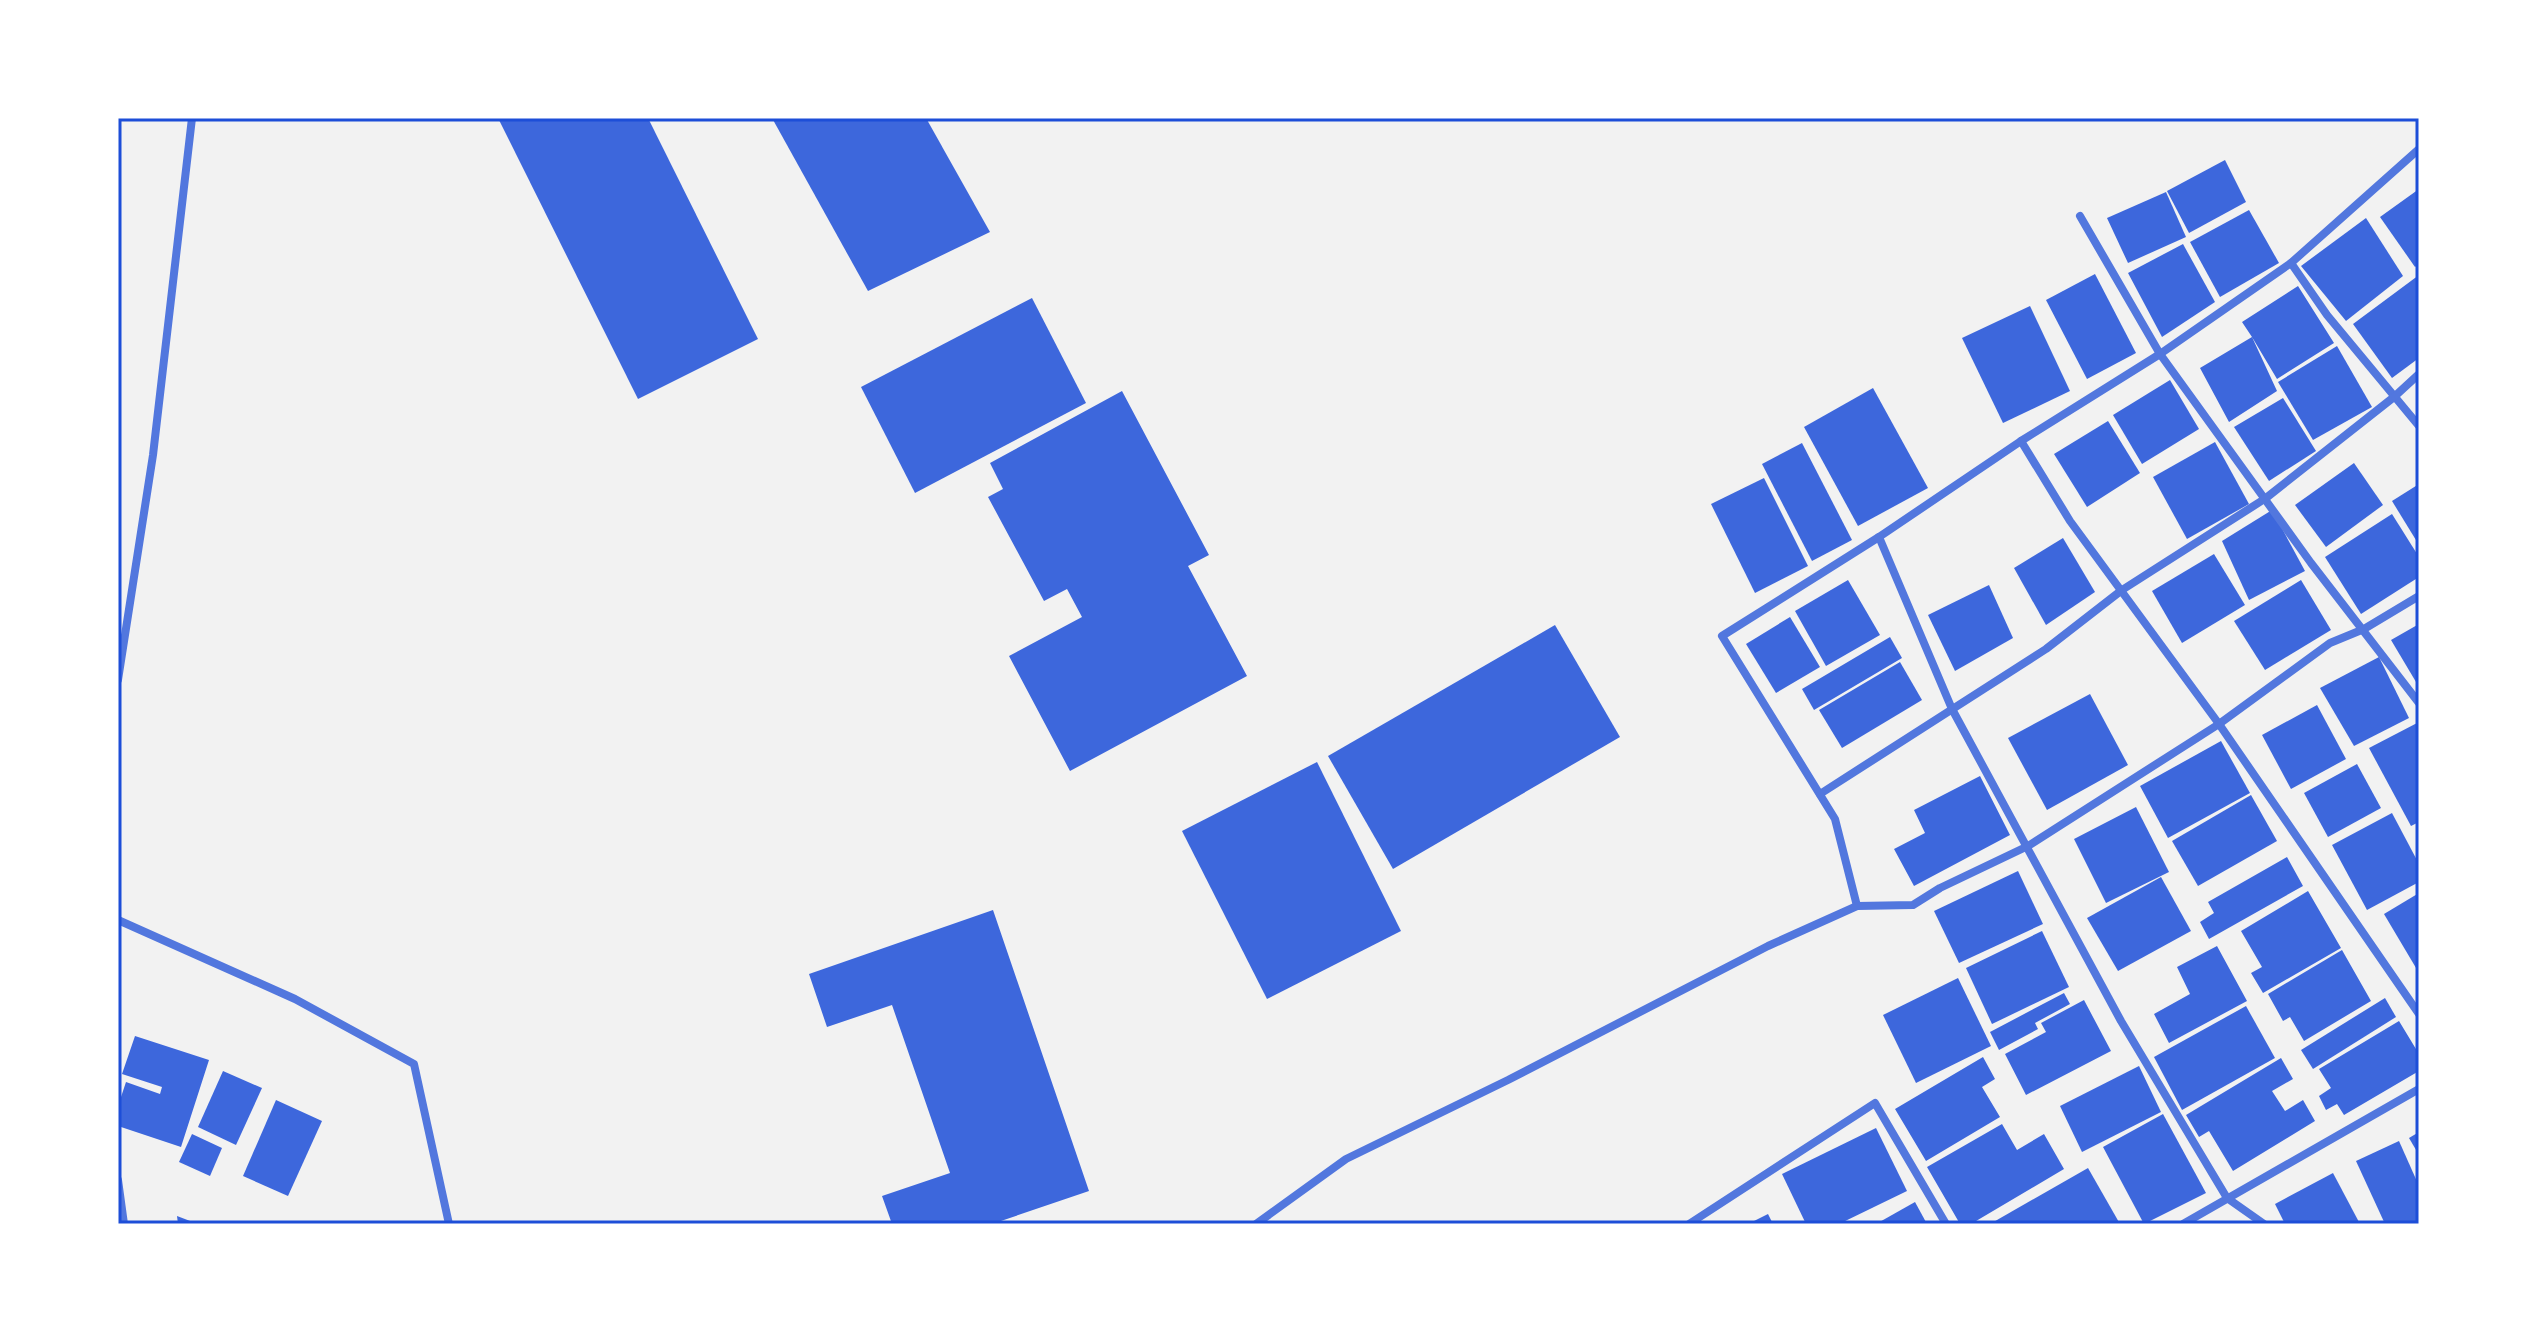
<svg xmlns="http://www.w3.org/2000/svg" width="2537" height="1342" font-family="'Titillium Web',sans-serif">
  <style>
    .building { fill: #3d67dc }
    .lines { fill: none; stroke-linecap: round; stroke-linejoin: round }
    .minor { stroke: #5277de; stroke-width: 8 }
    .neatline { fill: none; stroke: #1d4ed8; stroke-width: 3 }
  </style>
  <rect width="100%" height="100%" fill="#f2f2f2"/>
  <g class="building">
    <path d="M 498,118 L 648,118 L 758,339 L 638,399 Z"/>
    <path d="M 772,118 L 926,118 L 990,232 L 868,291 Z"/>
    <path d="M 2225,160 L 2246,202 L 2189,233 L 2167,191 Z"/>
    <path d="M 2419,189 L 2419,264 L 2415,267 L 2380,217 Z"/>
    <path d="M 2166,192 L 2186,237 L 2128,263 L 2107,218 Z"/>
    <path d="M 2249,210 L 2279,263 L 2220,297 L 2190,242 Z"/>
    <path d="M 2366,218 L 2403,276 L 2346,321 L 2301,266 Z"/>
    <path d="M 2183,244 L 2215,302 L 2162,337 L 2128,273 Z"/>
    <path d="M 2095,274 L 2136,353 L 2087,379 L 2046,300 Z"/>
    <path d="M 2419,275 L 2419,358 L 2392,378 L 2353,324 Z"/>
    <path d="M 2298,286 L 2334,343 L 2277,379 L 2252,337 L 2277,391 L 2229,422 L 2200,368 L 2252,337 L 2242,322 Z"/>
    <path d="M 1032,298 L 1086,403 L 915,493 L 861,387 Z"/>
    <path d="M 2030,306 L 2070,391 L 2003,423 L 1962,338 Z"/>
    <path d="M 2337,346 L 2372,407 L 2313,440 L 2278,382 Z"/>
    <path d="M 2170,380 L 2199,429 L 2142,464 L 2113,415 Z"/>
    <path d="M 1873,388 L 1928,488 L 1858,526 L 1804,427 Z"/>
    <path d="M 1122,391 L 1209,555 L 1188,566 L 1247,676 L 1070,771 L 1009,656 L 1082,617 L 1067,589 L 1044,601 L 988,497 L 1003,489 L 990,463 Z"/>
    <path d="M 2283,398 L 2316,451 L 2269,481 L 2234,427 Z"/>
    <path d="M 2108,421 L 2140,473 L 2087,507 L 2054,454 Z"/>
    <path d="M 2215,442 L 2249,504 L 2187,539 L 2153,477 Z"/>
    <path d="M 1802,443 L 1852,540 L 1812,561 L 1762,464 Z"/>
    <path d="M 2354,463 L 2383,505 L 2326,547 L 2295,505 Z"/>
    <path d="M 1764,478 L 1808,566 L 1755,593 L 1711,504 Z"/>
    <path d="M 2419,484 L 2419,545 L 2392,501 Z"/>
    <path d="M 2272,510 L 2305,571 L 2249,600 L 2222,541 Z"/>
    <path d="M 2392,514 L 2419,557 L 2419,577 L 2361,614 L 2325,557 Z"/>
    <path d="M 2063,538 L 2095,592 L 2046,625 L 2014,568 Z"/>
    <path d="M 2214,554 L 2245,605 L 2182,643 L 2152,591 Z"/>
    <path d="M 1848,580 L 1880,635 L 1826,666 L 1795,611 Z"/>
    <path d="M 2301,580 L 2331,630 L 2265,670 L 2234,621 Z"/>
    <path d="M 1989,585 L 2013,638 L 1955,671 L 1928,615 Z"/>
    <path d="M 1790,617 L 1820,667 L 1776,693 L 1746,644 Z"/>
    <path d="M 2419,624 L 2419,687 L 2391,640 Z"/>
    <path d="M 1555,625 L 1620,737 L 1393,869 L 1328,756 Z"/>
    <path d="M 1890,637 L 1902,658 L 1814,710 L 1802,689 Z"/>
    <path d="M 2379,657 L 2409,718 L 2354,746 L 2320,688 Z"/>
    <path d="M 1900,662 L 1922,700 L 1842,748 L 1819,710 Z"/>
    <path d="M 2090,694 L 2128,765 L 2047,810 L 2008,738 Z"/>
    <path d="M 2317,705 L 2346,759 L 2291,789 L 2262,735 Z"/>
    <path d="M 2419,722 L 2419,822 L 2411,826 L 2369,748 Z"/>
    <path d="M 2221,741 L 2250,793 L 2168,838 L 2140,786 Z"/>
    <path d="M 1317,762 L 1401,931 L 1267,999 L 1182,831 Z"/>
    <path d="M 2357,764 L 2381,808 L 2328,837 L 2304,793 Z"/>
    <path d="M 1980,776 L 2010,835 L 1914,886 L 1894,849 L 1925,833 L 1914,810 Z"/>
    <path d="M 2251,795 L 2277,841 L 2198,886 L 2172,841 Z"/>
    <path d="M 2136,807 L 2169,872 L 2106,903 L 2074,839 Z"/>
    <path d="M 2392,813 L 2419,864 L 2419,882 L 2367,910 L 2332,845 Z"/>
    <path d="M 2287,857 L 2303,886 L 2209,939 L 2200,922 L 2214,913 L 2208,902 Z"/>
    <path d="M 2018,871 L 2043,924 L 1959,963 L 1934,911 Z"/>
    <path d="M 2161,877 L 2191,931 L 2118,971 L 2087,918 Z"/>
    <path d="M 2308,891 L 2341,948 L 2263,993 L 2251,973 L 2262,967 L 2241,931 Z"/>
    <path d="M 2419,893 L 2419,973 L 2384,914 Z"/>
    <path d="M 993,910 L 1089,1191 L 992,1224 L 892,1224 L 882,1196 L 950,1173 L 892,1005 L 827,1027 L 809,974 Z"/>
    <path d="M 2042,931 L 2069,987 L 1992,1024 L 1966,968 Z"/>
    <path d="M 2217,946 L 2247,1001 L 2169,1043 L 2154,1014 L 2190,994 L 2177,967 Z"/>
    <path d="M 2342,950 L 2371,1001 L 2304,1041 L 2290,1017 L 2283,1021 L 2268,994 Z"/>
    <path d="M 1958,978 L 1991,1046 L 1916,1083 L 1883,1015 Z"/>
    <path d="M 2064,993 L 2070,1004 L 2035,1023 L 2038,1029 L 1999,1050 L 1990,1032 Z"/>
    <path d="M 2385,998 L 2396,1017 L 2313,1069 L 2301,1050 Z"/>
    <path d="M 2084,1000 L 2111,1051 L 2026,1095 L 2005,1054 L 2046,1032 L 2041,1023 Z"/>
    <path d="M 2246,1006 L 2275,1058 L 2182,1110 L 2154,1057 Z"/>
    <path d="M 2399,1021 L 2419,1054 L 2419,1071 L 2344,1115 L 2337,1104 L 2326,1110 L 2319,1096 L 2331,1088 L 2319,1069 Z"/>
    <path d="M 135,1036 L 209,1060 L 181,1147 L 118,1126 L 118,1106 L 126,1082 L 160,1094 L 162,1087 L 122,1074 Z"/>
    <path d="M 1983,1057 L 1995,1079 L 1982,1087 L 2000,1117 L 1926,1161 L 1895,1109 Z"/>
    <path d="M 2281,1058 L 2293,1079 L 2272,1091 L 2285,1111 L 2303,1100 L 2315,1121 L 2233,1171 L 2209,1131 L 2199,1137 L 2186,1115 Z"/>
    <path d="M 2139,1066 L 2161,1112 L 2082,1152 L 2060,1106 Z"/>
    <path d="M 223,1071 L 262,1088 L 236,1145 L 198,1127 Z"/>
    <path d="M 276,1100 L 322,1121 L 288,1196 L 243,1176 Z"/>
    <path d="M 2163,1114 L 2206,1193 L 2144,1224 L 2103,1147 Z"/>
    <path d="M 2002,1124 L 2017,1150 L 2044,1134 L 2064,1169 L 1971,1224 L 1960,1224 L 1927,1167 Z"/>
    <path d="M 1876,1128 L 1907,1191 L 1839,1224 L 1806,1224 L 1782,1174 Z"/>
    <path d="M 2419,1132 L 2419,1155 L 2409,1138 Z"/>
    <path d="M 192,1134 L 222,1148 L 210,1176 L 179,1162 Z"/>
    <path d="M 2399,1141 L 2419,1186 L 2419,1224 L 2385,1224 L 2356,1161 Z"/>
    <path d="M 2088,1168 L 2120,1224 L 1990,1224 Z"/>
    <path d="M 2333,1173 L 2360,1224 L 2285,1224 L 2275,1204 Z"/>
    <path d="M 1915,1202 L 1927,1224 L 1876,1224 Z"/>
    <path d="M 1768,1214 L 1773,1224 L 1748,1224 Z"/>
    <path d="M 177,1216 L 198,1224 L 178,1224 Z"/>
  </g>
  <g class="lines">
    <g class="minor">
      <path d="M 2419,149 L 2291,263 L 2327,315 L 2419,426"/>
      <path d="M 2080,216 L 2160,354 L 2311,563 L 2419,703"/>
      <path d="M 2021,441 L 2070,521 L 2219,724 L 2419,1014"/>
      <path d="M 1879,537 L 1952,709 L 2121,1021 L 2227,1198 L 2264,1224"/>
      <path d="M 118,680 L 153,455 L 192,118"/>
      <path d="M 1820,794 L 2046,649 L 2122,590 L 2266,498 L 2394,397 L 2419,374"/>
      <path d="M 1857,906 L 1835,819 L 1722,636 L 1879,537 L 2021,441 L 2160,354 L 2291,263"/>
      <path d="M 118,920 L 295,999 L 414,1064 L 449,1224"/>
      <path d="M 118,1180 L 124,1224"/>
      <path d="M 1256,1224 L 1346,1159 L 1508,1080 L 1768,946 L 1857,906 L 1913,905 L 1940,888 L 2028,846 L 2219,724 L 2330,643 L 2364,629 L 2419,596"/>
      <path d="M 1689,1224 L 1875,1103 L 1946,1224"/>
      <path d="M 2183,1224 L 2419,1089"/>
    </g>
  </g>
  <rect width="2537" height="1342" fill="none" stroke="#ffffff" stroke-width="240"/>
  <rect x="120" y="120" width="2297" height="1102" class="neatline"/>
</svg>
